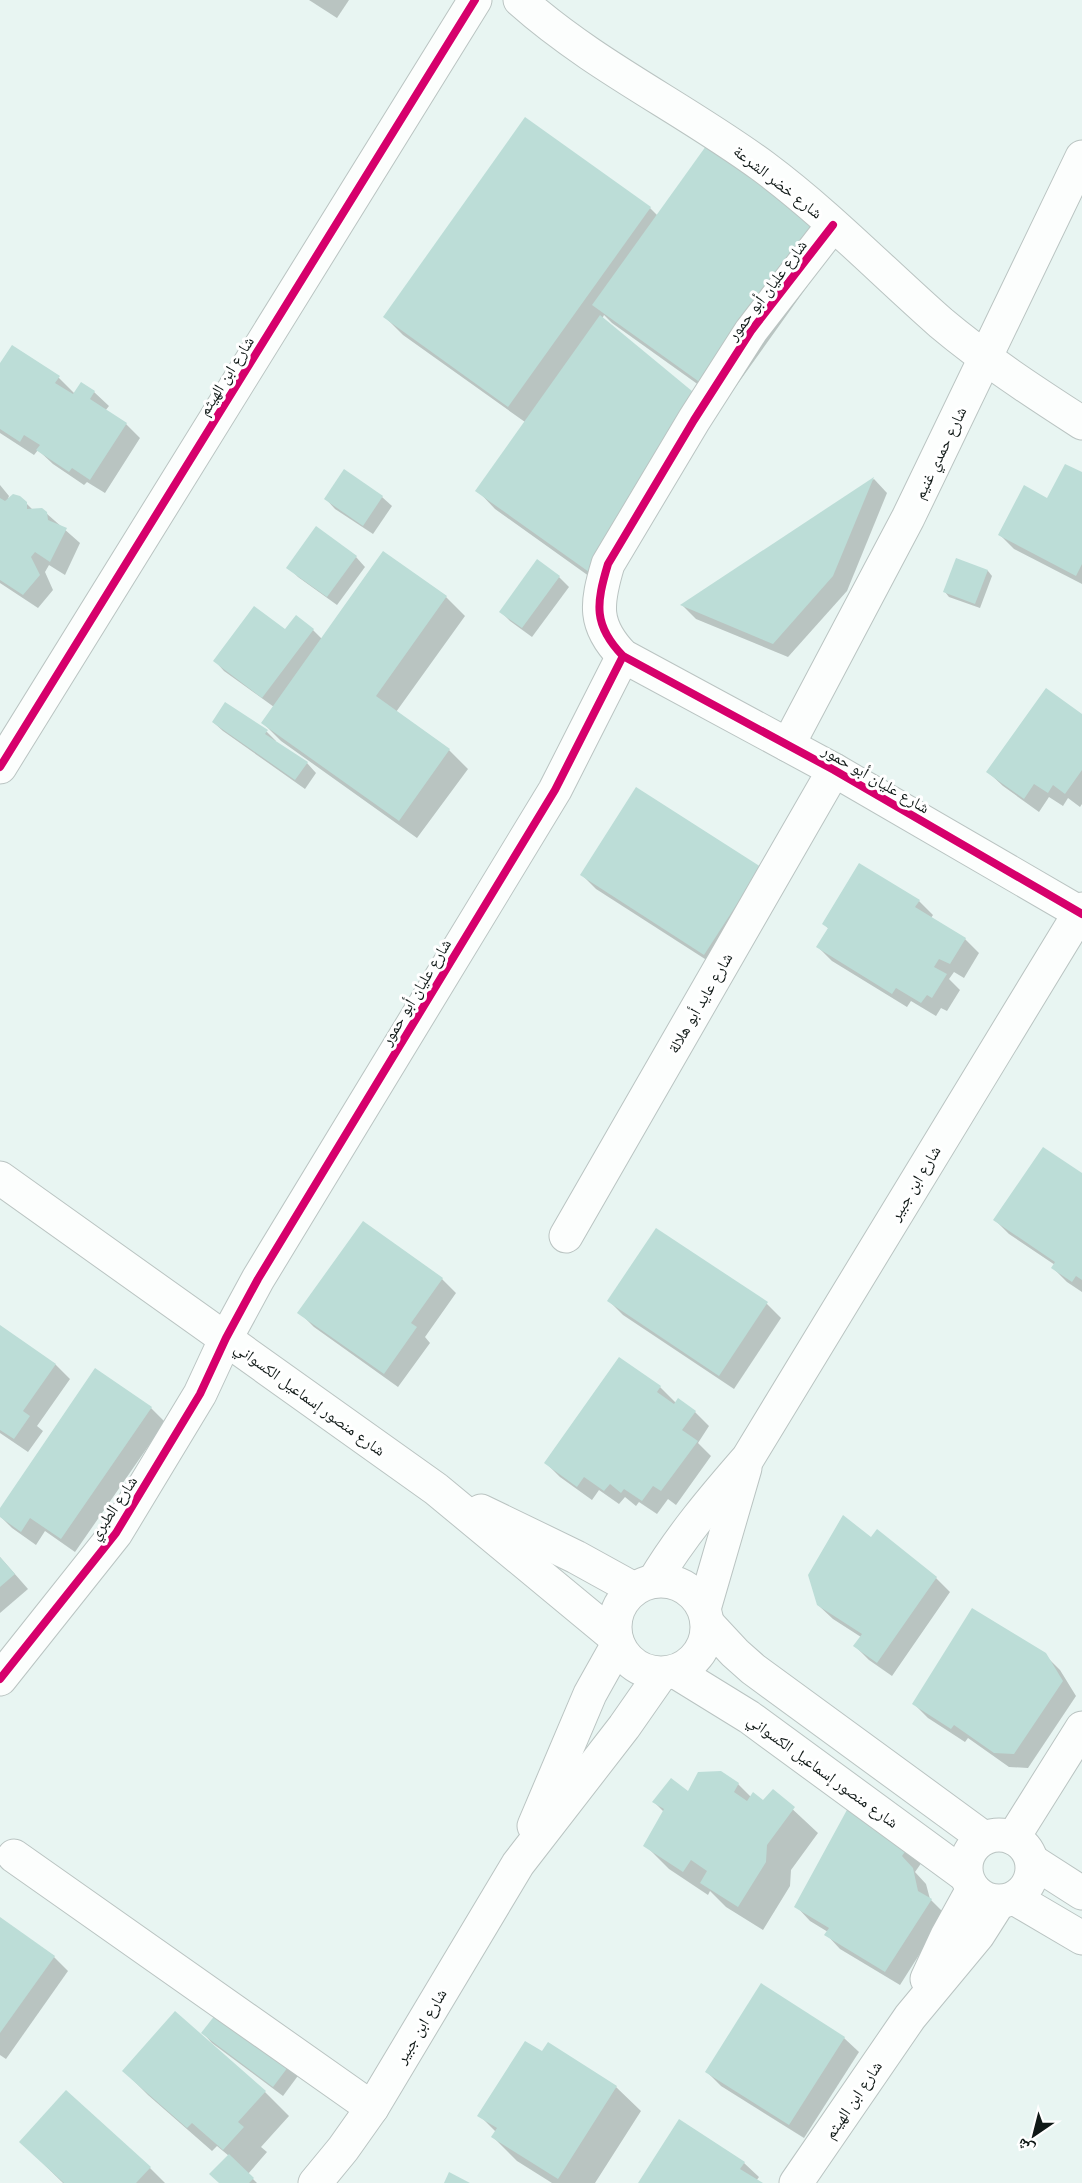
<svg xmlns="http://www.w3.org/2000/svg" width="1082" height="2183" font-family="Poppins,'Noto Naskh Arabic',sans-serif">
  <style>
    .shadow { fill: #0003 }
    .building { fill: #bcddd7 }
    .lines { fill: none; stroke-linecap: round; stroke-linejoin: round }
    .minor-casing { stroke: #bac4c2; stroke-width: 35 }
    .tertiary-casing { stroke: #bac4c2; stroke-width: 35 }
    .minor { stroke: #fcfefd; stroke-width: 33 }
    .tertiary { stroke: #fcfefd; stroke-width: 33 }
    .cycleway-casing { stroke: #fff; stroke-width: 11 }
    .cycleway { stroke: #d6006c; stroke-width: 8 }
    .labels { text-anchor: middle; dominant-baseline: central; stroke-width: 6; stroke-linejoin: round; paint-order: stroke }
    .street-label { font-size: 16px; fill: #101917; stroke: #fff }
  </style>
  <rect width="100%" height="100%" fill="#e8f5f2"/>
  <g class="shadow">
    <path d="M 309,0 L 349,0 L 337,18 Z"/>
    <path d="M 650,208 L 658,216 L 836,246 L 724,403 L 612,323 L 604,315 L 602,319 L 607,589 L 495,509 L 477,490 L 525,422 L 403,335 L 385,317 Z"/>
    <path d="M 0,366 L 59,378 L 75,394 L 81,384 L 94,392 L 109,406 L 105,411 L 126,424 L 140,438 L 105,493 L 87,482 L 84,485 L 53,464 L 38,450 L 34,455 L 0,433 Z"/>
    <path d="M 1082,474 L 1082,584 L 1014,549 L 1000,535 Z"/>
    <path d="M 874,479 L 887,493 L 847,591 L 788,657 L 696,619 L 682,605 Z"/>
    <path d="M 0,485 L 9,496 L 7,501 L 26,503 L 33,510 L 46,513 L 80,543 L 65,575 L 49,565 L 45,572 L 53,590 L 38,608 L 0,583 Z"/>
    <path d="M 382,497 L 392,506 L 373,534 L 335,509 L 326,499 Z"/>
    <path d="M 383,553 L 446,597 L 465,616 L 396,712 L 449,750 L 468,769 L 417,838 L 281,741 L 263,723 L 274,707 L 224,671 L 215,661 L 286,631 L 313,630 L 322,639 Z"/>
    <path d="M 356,557 L 365,567 L 337,605 L 298,577 L 288,567 Z"/>
    <path d="M 957,560 L 988,571 L 992,576 L 980,608 L 949,597 L 945,592 Z"/>
    <path d="M 537,561 L 559,577 L 569,587 L 532,637 L 510,621 L 501,612 Z"/>
    <path d="M 1082,715 L 1082,804 L 1080,807 L 1068,798 L 1063,806 L 1049,797 L 1039,812 L 1003,786 L 988,772 Z"/>
    <path d="M 213,722 L 267,732 L 276,741 L 275,742 L 307,763 L 316,773 L 305,789 L 223,731 Z"/>
    <path d="M 760,868 L 719,968 L 596,889 L 582,875 Z"/>
    <path d="M 919,901 L 933,915 L 931,918 L 965,939 L 979,953 L 964,978 L 954,972 L 949,979 L 960,990 L 947,1011 L 941,1008 L 936,1016 L 911,1001 L 907,1007 L 832,961 L 818,947 L 829,929 L 824,924 Z"/>
    <path d="M 1082,1175 L 1082,1292 L 1067,1282 L 1053,1268 L 1055,1265 L 1009,1234 L 995,1220 Z"/>
    <path d="M 656,1230 L 767,1304 L 781,1318 L 734,1389 L 623,1315 L 609,1301 Z"/>
    <path d="M 442,1279 L 456,1293 L 425,1337 L 430,1343 L 398,1387 L 314,1327 L 299,1312 Z"/>
    <path d="M 0,1327 L 56,1365 L 70,1379 L 37,1426 L 43,1431 L 28,1452 L 0,1433 Z"/>
    <path d="M 660,1387 L 676,1403 L 695,1412 L 709,1426 L 698,1443 L 711,1456 L 676,1505 L 668,1499 L 657,1514 L 639,1502 L 636,1506 L 625,1497 L 619,1504 L 599,1490 L 592,1500 L 560,1477 L 546,1463 Z"/>
    <path d="M 151,1408 L 165,1422 L 75,1552 L 45,1531 L 36,1545 L 12,1528 L 0,1516 L 0,1510 Z"/>
    <path d="M 871,1540 L 936,1578 L 950,1592 L 892,1676 L 869,1660 L 855,1646 L 861,1637 L 833,1619 L 818,1605 Z"/>
    <path d="M 0,1557 L 28,1589 L 0,1613 Z"/>
    <path d="M 1045,1655 L 1060,1670 L 1076,1696 L 1028,1768 L 1009,1767 L 968,1738 L 965,1742 L 928,1718 L 914,1704 Z"/>
    <path d="M 738,1784 L 751,1797 L 763,1802 L 773,1791 L 818,1833 L 791,1870 L 790,1886 L 763,1930 L 726,1907 L 710,1891 L 708,1895 L 669,1869 L 645,1845 L 664,1812 L 654,1802 Z"/>
    <path d="M 849,1810 L 922,1862 L 915,1872 L 926,1884 L 930,1899 L 945,1914 L 900,1985 L 840,1949 L 826,1934 L 828,1932 L 810,1921 L 796,1906 Z"/>
    <path d="M 0,1919 L 54,1957 L 68,1971 L 6,2059 L 0,2055 Z"/>
    <path d="M 203,2033 L 303,2069 L 283,2096 L 212,2043 Z"/>
    <path d="M 844,2038 L 859,2052 L 804,2138 L 721,2086 L 707,2072 Z"/>
    <path d="M 549,2044 L 616,2087 L 641,2111 L 595,2183 L 552,2183 L 517,2161 L 493,2137 L 496,2132 L 479,2115 L 543,2053 Z"/>
    <path d="M 124,2071 L 265,2092 L 289,2116 L 261,2147 L 267,2152 L 248,2174 L 257,2183 L 220,2183 L 229,2156 L 217,2146 L 212,2151 L 148,2095 Z"/>
    <path d="M 680,2121 L 744,2163 L 759,2177 L 756,2181 L 760,2183 L 640,2183 Z"/>
    <path d="M 21,2142 L 150,2168 L 165,2183 L 63,2183 Z"/>
  </g>
  <g class="building">
    <path d="M 525,117 L 651,207 L 508,407 L 383,317 Z"/>
    <path d="M 706,146 L 819,226 L 705,386 L 592,305 Z"/>
    <path d="M 600,315 L 698,396 L 589,572 L 475,491 Z"/>
    <path d="M 12,345 L 60,376 L 55,383 L 73,394 L 81,382 L 95,391 L 90,399 L 127,423 L 90,480 L 72,468 L 69,472 L 36,450 L 40,445 L 24,435 L 20,442 L 0,429 L 0,363 Z"/>
    <path d="M 1065,464 L 1082,472 L 1082,564 L 1076,576 L 998,535 L 1024,485 L 1047,498 Z"/>
    <path d="M 344,469 L 383,496 L 363,526 L 324,499 Z"/>
    <path d="M 874,477 L 833,576 L 773,644 L 680,605 Z"/>
    <path d="M 13,494 L 20,496 L 27,502 L 27,509 L 42,508 L 47,512 L 48,520 L 67,528 L 50,562 L 35,552 L 31,557 L 40,575 L 23,595 L 0,580 L 0,498 L 5,501 Z"/>
    <path d="M 316,526 L 357,556 L 327,597 L 286,568 Z"/>
    <path d="M 383,551 L 447,596 L 376,696 L 450,749 L 399,821 L 261,723 Z"/>
    <path d="M 956,558 L 988,570 L 975,604 L 943,592 Z"/>
    <path d="M 537,559 L 560,576 L 522,628 L 499,612 Z"/>
    <path d="M 254,606 L 285,629 L 296,615 L 314,629 L 262,698 L 213,661 Z"/>
    <path d="M 1046,688 L 1082,714 L 1082,770 L 1065,794 L 1053,785 L 1048,793 L 1034,784 L 1024,799 L 986,772 Z"/>
    <path d="M 225,702 L 268,730 L 265,734 L 308,762 L 295,780 L 212,722 Z"/>
    <path d="M 636,787 L 761,867 L 704,955 L 580,875 Z"/>
    <path d="M 859,863 L 920,900 L 915,907 L 966,938 L 950,964 L 939,959 L 934,967 L 947,974 L 932,998 L 927,995 L 921,1003 L 896,988 L 892,994 L 816,947 L 828,928 L 822,924 Z"/>
    <path d="M 1043,1147 L 1082,1173 L 1082,1280 L 1076,1276 L 1072,1282 L 1051,1268 L 1055,1262 L 993,1220 Z"/>
    <path d="M 363,1221 L 443,1278 L 411,1323 L 417,1327 L 384,1374 L 297,1313 Z"/>
    <path d="M 656,1228 L 768,1302 L 719,1376 L 607,1301 Z"/>
    <path d="M 0,1325 L 56,1364 L 23,1411 L 30,1416 L 14,1439 L 0,1430 Z"/>
    <path d="M 619,1357 L 661,1386 L 657,1392 L 674,1404 L 678,1398 L 696,1411 L 682,1430 L 698,1441 L 661,1491 L 653,1486 L 642,1501 L 624,1489 L 621,1493 L 610,1484 L 604,1491 L 584,1477 L 577,1487 L 544,1463 Z"/>
    <path d="M 95,1368 L 152,1407 L 61,1539 L 30,1518 L 21,1532 L 0,1517 L 0,1508 Z"/>
    <path d="M 843,1515 L 871,1537 L 877,1529 L 937,1577 L 877,1663 L 853,1646 L 862,1634 L 817,1605 L 808,1575 Z"/>
    <path d="M 0,1557 L 15,1574 L 0,1587 Z"/>
    <path d="M 972,1608 L 1046,1653 L 1063,1681 L 1014,1754 L 994,1753 L 954,1725 L 951,1729 L 912,1704 Z"/>
    <path d="M 721,1771 L 739,1783 L 734,1792 L 747,1801 L 753,1792 L 763,1800 L 773,1789 L 795,1807 L 767,1845 L 766,1862 L 738,1907 L 700,1883 L 707,1871 L 691,1860 L 683,1872 L 643,1846 L 664,1809 L 652,1802 L 671,1778 L 688,1791 L 698,1772 Z"/>
    <path d="M 848,1808 L 909,1846 L 902,1856 L 913,1868 L 918,1891 L 932,1899 L 885,1972 L 824,1935 L 829,1928 L 794,1907 Z"/>
    <path d="M 0,1917 L 55,1956 L 0,2033 Z"/>
    <path d="M 761,1983 L 845,2037 L 789,2125 L 705,2072 Z"/>
    <path d="M 223,2005 L 294,2059 L 273,2087 L 201,2033 Z"/>
    <path d="M 175,2011 L 266,2091 L 238,2122 L 244,2127 L 223,2150 L 192,2123 L 187,2128 L 122,2071 Z"/>
    <path d="M 525,2041 L 542,2051 L 548,2042 L 617,2086 L 558,2179 L 491,2137 L 497,2128 L 477,2116 Z"/>
    <path d="M 66,2090 L 151,2167 L 136,2183 L 64,2183 L 19,2142 Z"/>
    <path d="M 679,2119 L 745,2162 L 740,2169 L 763,2183 L 638,2183 Z"/>
    <path d="M 229,2154 L 254,2178 L 249,2183 L 219,2183 L 209,2174 Z"/>
    <path d="M 449,2172 L 470,2183 L 444,2183 Z"/>
  </g>
  <g class="lines">
    <g class="minor-casing">
      <g id="minor">
        <path d="M 520,0 C 594,66 684,108 764,167 C 827,214 882,271 941,323 C 985,360 1034,392 1082,423"/>
        <path d="M 833,225 L 751,331 L 694,420 L 608,564 C 596,604 593,625 623,656 L 834,770 L 1082,914"/>
        <path d="M 788,745 L 908,518 L 1082,157"/>
        <path d="M 0,767 L 475,0"/>
        <path d="M 566,1236 L 834,770"/>
        <path d="M 654,1581 C 681,1536 714,1497 748,1458 L 1082,909"/>
        <path d="M 704,1609 L 745,1468"/>
        <path d="M 0,1679 L 116,1533 L 200,1394 L 226,1338 L 258,1279 L 555,790 L 623,656"/>
        <path d="M 534,1826 L 590,1694 L 618,1644"/>
        <path d="M 1013,1838 L 1082,1728"/>
        <path d="M 14,1856 L 372,2108"/>
        <path d="M 927,1979 L 947,1936 L 973,1889"/>
        <path d="M 315,2183 L 343,2149 L 372,2108 L 518,1864 L 624,1727 L 661,1674"/>
        <path d="M 796,2183 L 910,2017 L 978,1935 L 999,1902"/>
      </g>
    </g>
    <g class="tertiary-casing">
      <g id="tertiary">
        <path d="M 0,1178 L 436,1489 L 616,1638"/>
        <path d="M 481,1511 L 576,1557 L 634,1589"/>
        <circle cx="661" cy="1627" r="46"/>
        <path d="M 708,1624 L 735,1653 L 753,1669 L 984,1838"/>
        <path d="M 676,1672 L 749,1717 L 966,1876"/>
        <circle cx="999" cy="1868" r="33"/>
        <path d="M 1032,1861 L 1082,1893"/>
        <path d="M 1014,1898 L 1082,1938"/>
      </g>
    </g>
    <use href="#minor" class="minor"/>
    <use href="#tertiary" class="tertiary"/>
    <g class="cycleway-casing">
      <g id="cycleway">
        <path d="M 833,225 L 751,331 L 694,420 L 608,564 C 596,604 593,625 623,656 L 834,770 L 1082,914"/>
        <path d="M 0,767 L 475,0"/>
        <path d="M 0,1679 L 116,1533 L 200,1394 L 226,1338 L 258,1279 L 555,790 L 623,656"/>
      </g>
    </g>
    <use href="#cycleway" class="cycleway"/>
  </g>
  <g class="labels">
    <g class="street-label">
      <text transform="translate(778 182) rotate(38)">شارع خضر الشرعة</text>
      <text transform="translate(767 290) rotate(-53)">شارع عليان أبو حمور</text>
      <text transform="translate(226 376) rotate(-58)">شارع ابن الهيثم</text>
      <text transform="translate(940 453) rotate(-64)">شارع حمدي غنيم</text>
      <text transform="translate(876 779) rotate(30)">شارع عليان أبو حمور</text>
      <text transform="translate(416 992) rotate(-59)">شارع عليان أبو حمور</text>
      <text transform="translate(700 1003) rotate(-60)">شارع عايد أبو هلالة</text>
      <text transform="translate(915 1183) rotate(-59)">شارع ابن جبير</text>
      <text transform="translate(310 1399) rotate(36)">شارع منصور إسماعيل الكسواني</text>
      <text transform="translate(113 1508) rotate(-56)">شارع الطبري</text>
      <text transform="translate(823 1771) rotate(36)">شارع منصور إسماعيل الكسواني</text>
      <text transform="translate(421 2026) rotate(-59)">شارع ابن جبير</text>
      <text transform="translate(853 2100) rotate(-56)">شارع ابن الهيثم</text>
    </g>
  </g>
  <g transform="translate(1034 2135) rotate(215)" stroke="#ffffff" stroke-width="4.5" paint-order="stroke">
  <path d="M0-4.5L10 22L0 15L-10 22Z" fill="#101917"/>
  <text y="-9" font-size="16" font-weight="bold" text-anchor="middle" fill="#101917">ش</text>
  </g>
</svg>
